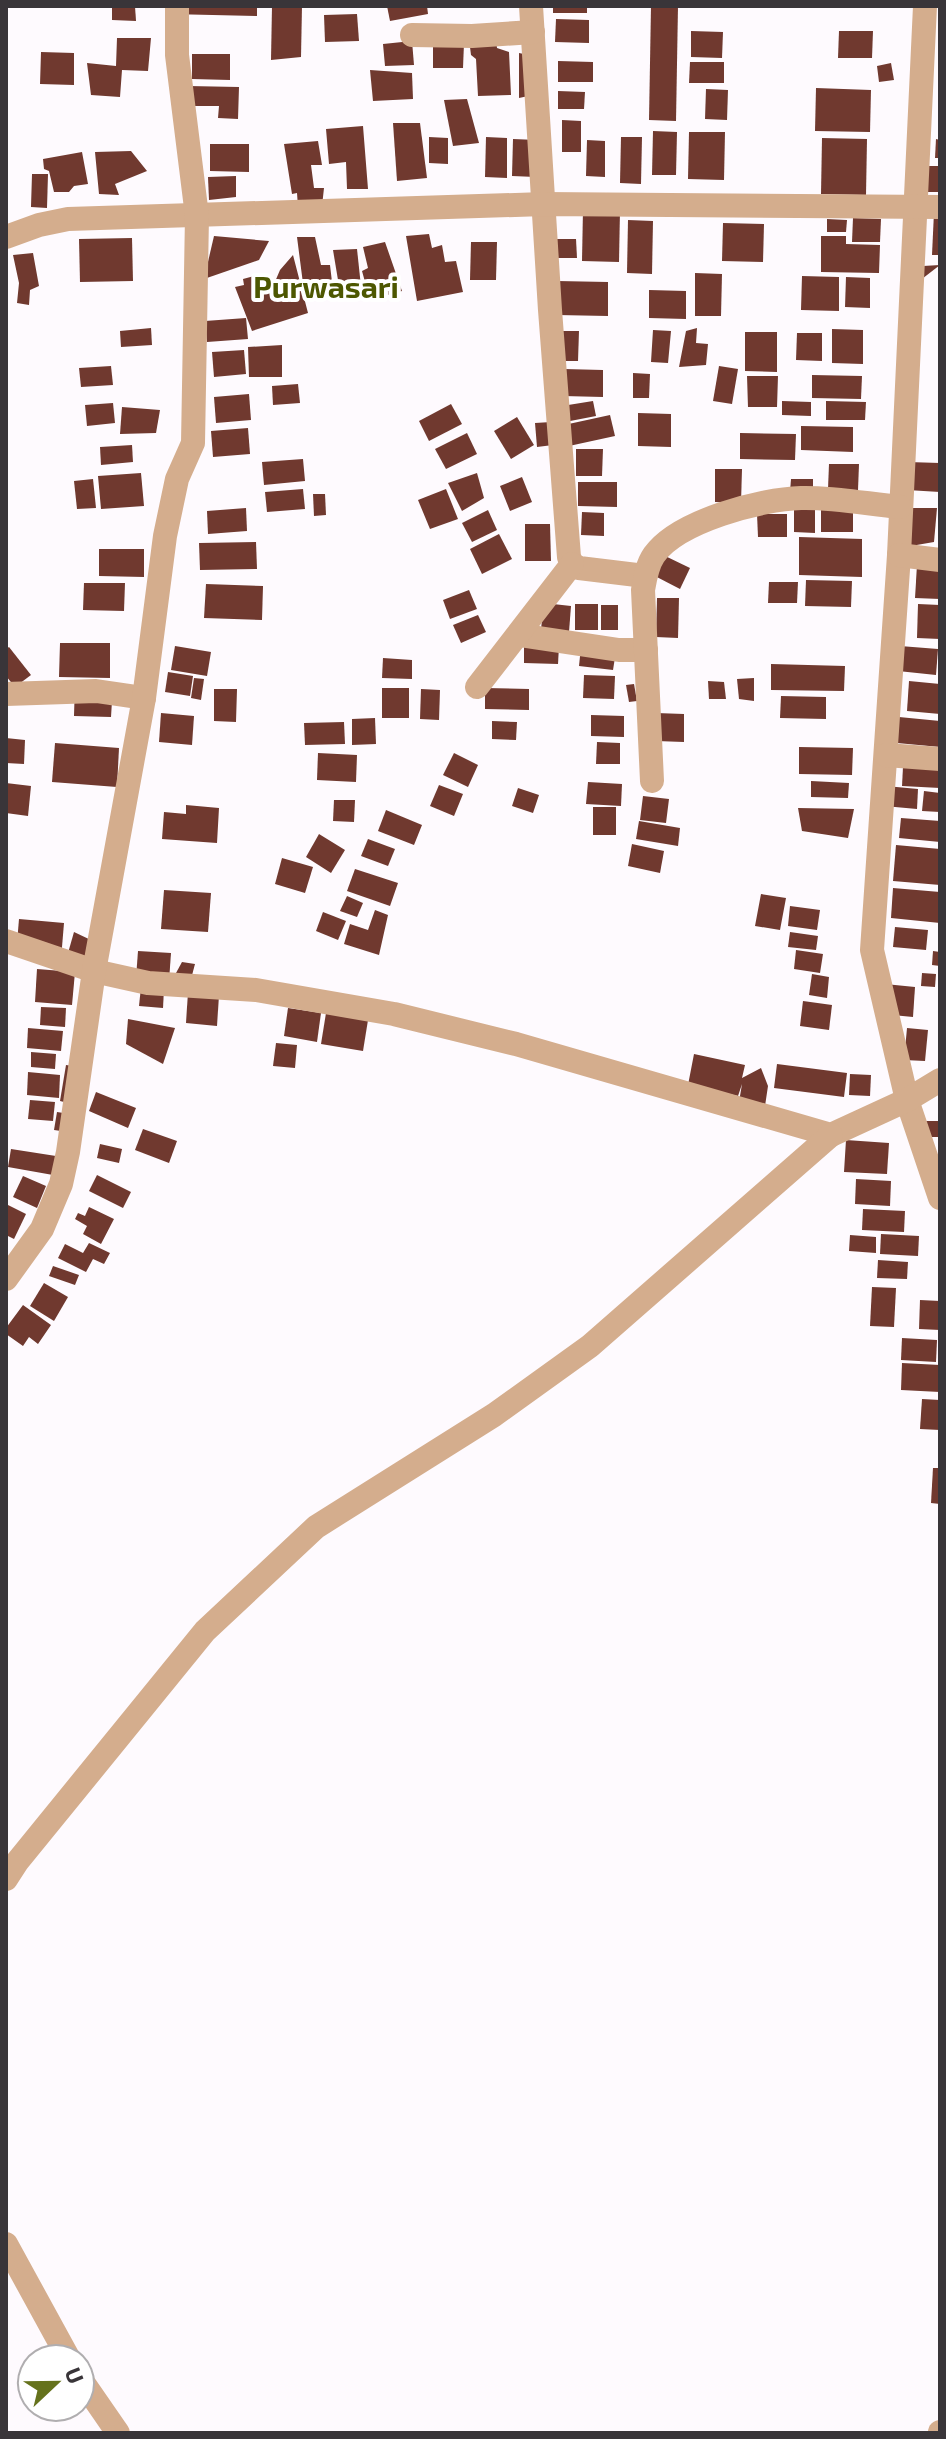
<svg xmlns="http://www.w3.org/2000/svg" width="946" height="2439" font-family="'Exo 2',sans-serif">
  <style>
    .building { fill: #70392f }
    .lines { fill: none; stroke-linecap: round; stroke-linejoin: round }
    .minor { stroke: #d4ad8d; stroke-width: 24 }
    .labels { text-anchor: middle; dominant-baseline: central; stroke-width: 8; stroke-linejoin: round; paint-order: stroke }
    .quarter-label { font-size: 30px; font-weight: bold; fill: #4d5701; stroke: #fff }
  </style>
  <rect width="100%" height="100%" fill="#fefafe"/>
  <g class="building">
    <path d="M 112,6 L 135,6 L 136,21 L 112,20 Z"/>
    <path d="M 170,6 L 257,6 L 257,16 L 169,14 Z"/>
    <path d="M 272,6 L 302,6 L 301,57 L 271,60 Z"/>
    <path d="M 387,6 L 427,6 L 428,14 L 390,21 Z"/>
    <rect x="553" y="6" width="34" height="7"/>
    <path d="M 651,6 L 678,6 L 676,121 L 649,120 Z"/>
    <path d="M 357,14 L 359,41 L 325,42 L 324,15 Z"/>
    <path d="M 556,19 L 589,20 L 589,43 L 555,42 Z"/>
    <path d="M 691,31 L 723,32 L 722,58 L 691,57 Z"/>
    <path d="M 839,31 L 873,31 L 872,58 L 838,58 Z"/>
    <path d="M 117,38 L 151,38 L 148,71 L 122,70 L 120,97 L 91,95 L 87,63 L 116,66 Z"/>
    <path d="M 469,39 L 496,40 L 497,48 L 509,52 L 511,95 L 478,96 L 476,59 L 471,55 Z"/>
    <path d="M 412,41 L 414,65 L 385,66 L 383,44 Z"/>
    <path d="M 433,42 L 464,43 L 463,68 L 433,68 Z"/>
    <path d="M 41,52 L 74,53 L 74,85 L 40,84 Z"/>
    <path d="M 519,53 L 529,55 L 533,95 L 519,98 Z"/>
    <path d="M 192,54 L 230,54 L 230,80 L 192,79 Z"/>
    <path d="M 558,61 L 593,62 L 593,82 L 558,82 Z"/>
    <path d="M 690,62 L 724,62 L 724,83 L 689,83 Z"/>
    <path d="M 891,63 L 894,80 L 879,82 L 877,66 Z"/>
    <path d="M 370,70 L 412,73 L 413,99 L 373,101 Z"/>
    <path d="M 188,86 L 239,87 L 238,119 L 218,118 L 219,106 L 187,106 Z"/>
    <path d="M 816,88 L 871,90 L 870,132 L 815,131 Z"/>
    <path d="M 706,89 L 728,90 L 727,120 L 705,119 Z"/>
    <path d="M 558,91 L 585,92 L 584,109 L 558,109 Z"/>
    <path d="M 467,99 L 479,143 L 453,146 L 444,100 Z"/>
    <path d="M 562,120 L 581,121 L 581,152 L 562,152 Z"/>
    <path d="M 393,123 L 420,123 L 427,178 L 397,181 Z"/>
    <path d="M 363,126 L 368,189 L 347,189 L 346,162 L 329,164 L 326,129 Z"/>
    <path d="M 653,131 L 677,132 L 676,175 L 652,175 Z"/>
    <path d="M 689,132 L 725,132 L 724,180 L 688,179 Z"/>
    <path d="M 429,137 L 448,138 L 448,164 L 429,163 Z"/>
    <path d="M 486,137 L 507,138 L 507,178 L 485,177 Z"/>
    <path d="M 621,137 L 642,137 L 641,184 L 620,183 Z"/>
    <path d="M 822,138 L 867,139 L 866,195 L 821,194 Z"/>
    <path d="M 513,139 L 537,140 L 536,177 L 512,176 Z"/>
    <path d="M 936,139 L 940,140 L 940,158 L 935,158 Z"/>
    <path d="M 587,140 L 605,141 L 605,177 L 586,176 Z"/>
    <path d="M 318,141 L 322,165 L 311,165 L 314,188 L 324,188 L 322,206 L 298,207 L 297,193 L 292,194 L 284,144 Z"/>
    <path d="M 210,144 L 249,144 L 249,172 L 210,171 Z"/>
    <path d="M 131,151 L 147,171 L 115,184 L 119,195 L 99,194 L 95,152 Z"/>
    <path d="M 82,152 L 88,184 L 74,186 L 69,192 L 54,192 L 49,171 L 44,169 L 43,159 Z"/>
    <rect x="928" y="166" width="12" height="26"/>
    <path d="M 32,174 L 48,174 L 47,208 L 31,207 Z"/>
    <path d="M 236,176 L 236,197 L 209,200 L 208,177 Z"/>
    <path d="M 583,209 L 620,210 L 619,262 L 582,261 Z"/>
    <path d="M 934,212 L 940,212 L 940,255 L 932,255 Z"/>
    <path d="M 853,218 L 881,219 L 880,242 L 852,242 Z"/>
    <path d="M 827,219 L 847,220 L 846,232 L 827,232 Z"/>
    <path d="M 628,220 L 653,221 L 652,274 L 627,273 Z"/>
    <path d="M 723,223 L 764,224 L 763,262 L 722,261 Z"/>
    <path d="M 429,234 L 432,248 L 442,245 L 445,262 L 456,261 L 463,292 L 417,301 L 406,236 Z"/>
    <path d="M 214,236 L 269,241 L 259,260 L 204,279 Z"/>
    <path d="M 821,236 L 846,236 L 846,244 L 880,245 L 879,273 L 821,272 Z"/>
    <path d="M 297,237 L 315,237 L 321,265 L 330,265 L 334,299 L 305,299 Z"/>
    <path d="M 132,238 L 133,281 L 80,282 L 79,239 Z"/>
    <path d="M 550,239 L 576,239 L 577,258 L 550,258 Z"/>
    <path d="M 385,242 L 402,291 L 370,300 L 362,271 L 368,268 L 363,247 Z"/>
    <path d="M 471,242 L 497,242 L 496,280 L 470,280 Z"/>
    <path d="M 357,249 L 362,296 L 341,298 L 333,250 Z"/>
    <path d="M 33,253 L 39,286 L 30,290 L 29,305 L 17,303 L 19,283 L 13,255 Z"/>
    <path d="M 293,255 L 308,313 L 252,331 L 235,287 L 244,285 L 243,279 L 262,274 L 266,287 L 274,284 L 280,270 Z"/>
    <path d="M 940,265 L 918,282 L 923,266 Z"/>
    <path d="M 695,273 L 722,274 L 721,316 L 695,316 Z"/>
    <path d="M 802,276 L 839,277 L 839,311 L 801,310 Z"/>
    <path d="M 846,277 L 870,278 L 870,308 L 845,307 Z"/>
    <path d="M 557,281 L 608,282 L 608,316 L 557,315 Z"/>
    <path d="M 649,290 L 686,291 L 686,319 L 649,318 Z"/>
    <path d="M 246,318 L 248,339 L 207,342 L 205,321 Z"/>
    <path d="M 151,328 L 152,345 L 121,347 L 120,331 Z"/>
    <path d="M 697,328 L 696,343 L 708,344 L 706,365 L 679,367 L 686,331 Z"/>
    <path d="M 832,329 L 863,330 L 863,364 L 832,363 Z"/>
    <path d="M 653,330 L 671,331 L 668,363 L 651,362 Z"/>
    <path d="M 561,331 L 579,331 L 578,361 L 561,361 Z"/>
    <path d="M 745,332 L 777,332 L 777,372 L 745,371 Z"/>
    <path d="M 797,333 L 822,333 L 822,361 L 796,360 Z"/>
    <path d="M 282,345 L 282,377 L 249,377 L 248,347 Z"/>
    <path d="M 244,350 L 246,374 L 214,377 L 212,352 Z"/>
    <path d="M 111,366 L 113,385 L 81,387 L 79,368 Z"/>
    <path d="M 719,366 L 738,369 L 732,404 L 713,401 Z"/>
    <path d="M 564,369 L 603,370 L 603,397 L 563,396 Z"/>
    <path d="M 633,373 L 650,374 L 649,398 L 633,398 Z"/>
    <path d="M 812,375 L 862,376 L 861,399 L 812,398 Z"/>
    <path d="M 747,376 L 778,376 L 777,407 L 748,407 Z"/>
    <path d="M 298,384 L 300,403 L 273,405 L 272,386 Z"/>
    <path d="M 249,394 L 251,420 L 216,423 L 214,397 Z"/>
    <path d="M 593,401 L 596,416 L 565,422 L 562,406 Z"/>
    <path d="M 782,401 L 811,402 L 811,416 L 782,415 Z"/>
    <path d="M 826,401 L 866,402 L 865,420 L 826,420 Z"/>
    <path d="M 113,403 L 115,423 L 87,426 L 85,405 Z"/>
    <path d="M 451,404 L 462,424 L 429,441 L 419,421 Z"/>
    <path d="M 122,407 L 160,410 L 156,433 L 120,434 Z"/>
    <path d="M 638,413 L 671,414 L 671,447 L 638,446 Z"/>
    <path d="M 610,415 L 615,436 L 569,446 L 564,425 Z"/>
    <path d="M 517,417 L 534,445 L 511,459 L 494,431 Z"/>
    <path d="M 551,422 L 553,445 L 537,447 L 535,423 Z"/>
    <path d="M 801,426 L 853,427 L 853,452 L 801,450 Z"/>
    <path d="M 248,428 L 250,454 L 213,457 L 211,431 Z"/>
    <path d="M 467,433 L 477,454 L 446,469 L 435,449 Z"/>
    <path d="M 740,433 L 796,434 L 795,460 L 740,459 Z"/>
    <path d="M 132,445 L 133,462 L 101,465 L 100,447 Z"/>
    <path d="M 576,449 L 603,449 L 602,476 L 576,476 Z"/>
    <path d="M 303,459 L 305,481 L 264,485 L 262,462 Z"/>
    <path d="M 908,462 L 940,463 L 940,492 L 907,490 Z"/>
    <path d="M 829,464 L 859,464 L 858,490 L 828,489 Z"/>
    <path d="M 715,469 L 742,469 L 741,503 L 715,502 Z"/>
    <path d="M 141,473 L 144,506 L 101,509 L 98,476 Z"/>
    <path d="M 477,473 L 484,498 L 462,511 L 448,483 Z"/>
    <path d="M 522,477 L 532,502 L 510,511 L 500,486 Z"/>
    <path d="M 93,479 L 96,508 L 77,509 L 74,481 Z"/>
    <path d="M 791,479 L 813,479 L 813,493 L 790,492 Z"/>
    <path d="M 578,482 L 617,482 L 617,507 L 578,506 Z"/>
    <path d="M 303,489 L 305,509 L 267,512 L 265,492 Z"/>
    <path d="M 446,489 L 458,519 L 430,529 L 418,500 Z"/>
    <path d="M 313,494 L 325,494 L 326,515 L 314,516 Z"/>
    <path d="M 794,504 L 815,505 L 815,533 L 794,532 Z"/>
    <path d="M 246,508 L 247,531 L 208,534 L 207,511 Z"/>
    <path d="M 905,508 L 937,508 L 934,542 L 905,547 Z"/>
    <rect x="821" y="509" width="32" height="23"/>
    <path d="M 488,510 L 497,530 L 472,542 L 462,523 Z"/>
    <path d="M 582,512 L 604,513 L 604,536 L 581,535 Z"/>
    <path d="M 757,514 L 787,514 L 787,537 L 758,537 Z"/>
    <path d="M 525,524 L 550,524 L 551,561 L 525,561 Z"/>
    <path d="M 499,534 L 512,559 L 482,574 L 470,549 Z"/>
    <path d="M 799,537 L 862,539 L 862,577 L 799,575 Z"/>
    <path d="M 256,542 L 257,569 L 200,570 L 199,543 Z"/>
    <path d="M 99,549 L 144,549 L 144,577 L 99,576 Z"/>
    <path d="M 661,554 L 690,568 L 680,589 L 651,574 Z"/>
    <path d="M 917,565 L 940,567 L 940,599 L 915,598 Z"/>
    <path d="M 806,580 L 852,581 L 851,607 L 805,606 Z"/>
    <path d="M 769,582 L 798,582 L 797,603 L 768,603 Z"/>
    <path d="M 84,583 L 125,583 L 124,611 L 83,610 Z"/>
    <path d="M 206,584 L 263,586 L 262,620 L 204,618 Z"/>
    <path d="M 469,590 L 477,609 L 450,619 L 443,600 Z"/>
    <path d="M 657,598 L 679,598 L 678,638 L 656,637 Z"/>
    <path d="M 544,603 L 571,606 L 569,632 L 541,629 Z"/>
    <rect x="575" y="604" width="23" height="26"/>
    <path d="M 918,604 L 940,605 L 940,639 L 917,638 Z"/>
    <rect x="601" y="605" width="17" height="25"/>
    <path d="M 478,615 L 486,632 L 461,643 L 453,625 Z"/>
    <path d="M 60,643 L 110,643 L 110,678 L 59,677 Z"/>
    <path d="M 524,645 L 559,646 L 558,664 L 524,663 Z"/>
    <path d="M 175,646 L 211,652 L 207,676 L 171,670 Z"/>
    <path d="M 900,646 L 938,649 L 936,675 L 898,671 Z"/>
    <path d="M 9,647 L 31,675 L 15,687 L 6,676 L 6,649 Z"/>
    <path d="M 581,647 L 616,651 L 613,670 L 579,666 Z"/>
    <path d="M 383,658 L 412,660 L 412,679 L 382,678 Z"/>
    <path d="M 771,664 L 845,666 L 844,691 L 771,690 Z"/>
    <path d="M 168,672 L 193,676 L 190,696 L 165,692 Z"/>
    <path d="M 584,675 L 615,676 L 614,699 L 583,698 Z"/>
    <path d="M 194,678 L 204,679 L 201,700 L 191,698 Z"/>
    <path d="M 754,678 L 754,701 L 739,699 L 737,679 Z"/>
    <path d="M 708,681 L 724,682 L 726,699 L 709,699 Z"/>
    <path d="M 909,681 L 940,684 L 940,714 L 907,711 Z"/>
    <path d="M 75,682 L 113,684 L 111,717 L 74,716 Z"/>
    <path d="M 634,684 L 637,701 L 629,702 L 626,685 Z"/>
    <rect x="382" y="688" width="27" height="30"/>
    <path d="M 485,688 L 529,689 L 529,710 L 485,709 Z"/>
    <path d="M 214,689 L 237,689 L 236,722 L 214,721 Z"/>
    <path d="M 421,689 L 440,690 L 439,720 L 420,719 Z"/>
    <path d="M 781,696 L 826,697 L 826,719 L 780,718 Z"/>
    <path d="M 161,713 L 194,716 L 192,745 L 159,742 Z"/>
    <path d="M 656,713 L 684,714 L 684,742 L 656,741 Z"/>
    <path d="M 591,715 L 624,716 L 624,737 L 591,736 Z"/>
    <path d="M 899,717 L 940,721 L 940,747 L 897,743 Z"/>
    <path d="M 375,718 L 376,744 L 352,745 L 352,719 Z"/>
    <path d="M 492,721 L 517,722 L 516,740 L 492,739 Z"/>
    <path d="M 344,722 L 345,744 L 305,745 L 304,723 Z"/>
    <path d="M 6,738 L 25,740 L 24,764 L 6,763 Z"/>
    <path d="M 597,742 L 620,743 L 620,764 L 596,764 Z"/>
    <path d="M 55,743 L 119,748 L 117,787 L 52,782 Z"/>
    <path d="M 799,747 L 853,748 L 852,775 L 799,774 Z"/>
    <path d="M 318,753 L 357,755 L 356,782 L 317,780 Z"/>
    <path d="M 454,753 L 478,765 L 468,787 L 443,775 Z"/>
    <path d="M 903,767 L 940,769 L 940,788 L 902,786 Z"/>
    <path d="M 811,781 L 849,783 L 848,798 L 811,797 Z"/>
    <path d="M 588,782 L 622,784 L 621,806 L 586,804 Z"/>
    <path d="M 6,783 L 31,786 L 28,816 L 6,813 Z"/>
    <path d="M 439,785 L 463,794 L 454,816 L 430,806 Z"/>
    <path d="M 875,785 L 918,789 L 917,809 L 873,805 Z"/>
    <path d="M 518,788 L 539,795 L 533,813 L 512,806 Z"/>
    <path d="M 924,791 L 940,793 L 940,812 L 922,811 Z"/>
    <path d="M 643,796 L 669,799 L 666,823 L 640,820 Z"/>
    <path d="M 334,800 L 355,800 L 354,822 L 333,821 Z"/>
    <path d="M 186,805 L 219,808 L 217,843 L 162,839 L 164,812 L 186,814 Z"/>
    <rect x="593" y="807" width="23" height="28"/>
    <path d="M 798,808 L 854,809 L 848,838 L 802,831 Z"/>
    <path d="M 386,810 L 422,825 L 414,845 L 378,831 Z"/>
    <path d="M 901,818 L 940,821 L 940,842 L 899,838 Z"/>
    <path d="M 639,821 L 680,828 L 678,846 L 636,839 Z"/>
    <path d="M 319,834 L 345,850 L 331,873 L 306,857 Z"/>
    <path d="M 368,839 L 395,849 L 388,866 L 361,856 Z"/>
    <path d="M 632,844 L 664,851 L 660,873 L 628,866 Z"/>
    <path d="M 896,845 L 940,849 L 940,885 L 893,881 Z"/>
    <path d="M 282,858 L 313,867 L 305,893 L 275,884 Z"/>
    <path d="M 355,869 L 398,883 L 390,906 L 347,891 Z"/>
    <path d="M 893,888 L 940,892 L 940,923 L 891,918 Z"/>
    <path d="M 164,890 L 211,893 L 208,932 L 161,929 Z"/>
    <path d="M 761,894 L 786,898 L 780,930 L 755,926 Z"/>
    <path d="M 347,896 L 363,903 L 357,917 L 340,911 Z"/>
    <path d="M 790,906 L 820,910 L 817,930 L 788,926 Z"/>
    <path d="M 375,910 L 388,915 L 379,955 L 344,944 L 350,924 L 368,930 Z"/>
    <path d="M 323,912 L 346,921 L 338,940 L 316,931 Z"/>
    <path d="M 19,919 L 64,923 L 61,959 L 16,955 Z"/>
    <path d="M 895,927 L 928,930 L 926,950 L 893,947 Z"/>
    <path d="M 74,932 L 93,941 L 88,962 L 66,960 Z"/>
    <path d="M 790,932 L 818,936 L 816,950 L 788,947 Z"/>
    <path d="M 796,950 L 823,954 L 820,973 L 794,969 Z"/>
    <path d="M 138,951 L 171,953 L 169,981 L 136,978 Z"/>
    <path d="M 933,951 L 940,952 L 940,966 L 932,965 Z"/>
    <path d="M 182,962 L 195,964 L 191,979 L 176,973 Z"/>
    <path d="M 37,969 L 75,972 L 72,1005 L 35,1002 Z"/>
    <path d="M 922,973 L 936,974 L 935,987 L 921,986 Z"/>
    <path d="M 812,974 L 829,977 L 827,998 L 809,995 Z"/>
    <path d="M 885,984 L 915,987 L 913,1017 L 882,1014 Z"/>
    <path d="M 141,987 L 164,989 L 163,1008 L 139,1006 Z"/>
    <path d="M 188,992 L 219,995 L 217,1026 L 186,1023 Z"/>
    <path d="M 803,1001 L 832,1005 L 829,1030 L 800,1026 Z"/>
    <path d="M 41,1007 L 66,1008 L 65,1027 L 40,1025 Z"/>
    <path d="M 288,1008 L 321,1013 L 317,1042 L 284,1036 Z"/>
    <path d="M 326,1013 L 368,1020 L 363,1051 L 321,1044 Z"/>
    <path d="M 128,1019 L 175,1028 L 163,1064 L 126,1044 Z"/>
    <path d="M 28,1028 L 63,1031 L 61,1051 L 27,1048 Z"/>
    <path d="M 907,1028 L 928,1030 L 925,1061 L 904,1060 Z"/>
    <path d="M 276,1043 L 297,1045 L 295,1068 L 273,1066 Z"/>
    <path d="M 31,1052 L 56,1054 L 55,1069 L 31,1067 Z"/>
    <path d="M 694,1054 L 745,1065 L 742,1078 L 761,1068 L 768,1086 L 765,1106 L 739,1102 L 742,1084 L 738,1096 L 688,1085 Z"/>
    <path d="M 777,1064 L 847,1073 L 844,1097 L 774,1088 Z"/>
    <path d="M 66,1065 L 79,1067 L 72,1104 L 60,1101 Z"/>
    <path d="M 28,1072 L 60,1075 L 59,1098 L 27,1095 Z"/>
    <path d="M 850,1074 L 871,1075 L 870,1096 L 849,1095 Z"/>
    <path d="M 96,1092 L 136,1108 L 128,1128 L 89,1111 Z"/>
    <path d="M 30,1100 L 55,1102 L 53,1121 L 28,1119 Z"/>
    <path d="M 57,1112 L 70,1114 L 68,1132 L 54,1130 Z"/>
    <rect x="925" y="1121" width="15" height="16"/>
    <path d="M 143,1129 L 177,1141 L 169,1163 L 135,1150 Z"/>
    <path d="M 846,1140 L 889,1143 L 887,1174 L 844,1172 Z"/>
    <path d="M 100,1144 L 122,1149 L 119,1163 L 97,1158 Z"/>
    <path d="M 11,1149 L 56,1156 L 53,1175 L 8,1167 Z"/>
    <path d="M 97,1175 L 131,1192 L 123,1208 L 89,1191 Z"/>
    <path d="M 23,1176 L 46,1186 L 37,1208 L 13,1197 Z"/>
    <path d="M 856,1179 L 891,1181 L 890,1206 L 855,1204 Z"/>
    <path d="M 6,1204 L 26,1214 L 14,1239 L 6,1235 Z"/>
    <path d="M 89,1207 L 114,1219 L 101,1244 L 83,1234 L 87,1226 L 75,1219 L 78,1213 L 85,1216 Z"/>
    <path d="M 863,1209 L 905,1211 L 904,1232 L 862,1230 Z"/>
    <path d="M 881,1234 L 919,1236 L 918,1256 L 880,1254 Z"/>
    <path d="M 850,1235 L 876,1237 L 876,1253 L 849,1251 Z"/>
    <path d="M 89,1243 L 110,1253 L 104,1264 L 93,1259 L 86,1272 L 58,1258 L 65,1244 L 83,1253 Z"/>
    <path d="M 878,1260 L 908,1262 L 907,1279 L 877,1278 Z"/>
    <path d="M 53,1266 L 79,1275 L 75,1285 L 49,1276 Z"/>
    <path d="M 44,1283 L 68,1297 L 54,1321 L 30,1306 Z"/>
    <path d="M 872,1287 L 896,1288 L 894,1327 L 870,1326 Z"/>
    <path d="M 920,1300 L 940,1301 L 940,1330 L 919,1329 Z"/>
    <path d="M 23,1305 L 51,1325 L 38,1344 L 29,1337 L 23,1346 L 6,1334 L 6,1328 Z"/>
    <path d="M 902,1338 L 937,1340 L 936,1362 L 901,1360 Z"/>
    <path d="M 902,1363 L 940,1365 L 940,1392 L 901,1390 Z"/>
    <path d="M 922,1399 L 940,1400 L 940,1430 L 920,1429 Z"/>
    <path d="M 933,1468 L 940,1468 L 940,1504 L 931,1503 Z"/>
  </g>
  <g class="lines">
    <g class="minor">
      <path d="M 531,6 L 550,310 L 569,557 L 572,564 L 579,568 L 645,576"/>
      <path d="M 925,6 L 899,555 L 872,950 L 907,1100 L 940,1198"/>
      <path d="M 412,35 L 472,36 L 533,32"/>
      <path d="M 6,237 L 39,225 L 68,219 L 544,204 L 940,207"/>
      <path d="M 899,555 L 940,560"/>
      <path d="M 519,635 L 619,650 L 646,650"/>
      <path d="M 477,687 L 572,564"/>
      <path d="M 6,694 L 96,691 L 144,698"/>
      <path d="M 886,755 L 940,759"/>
      <path d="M 652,781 L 643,590 C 645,578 647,565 654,555 C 678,521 761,499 801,498 C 833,497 868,504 900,507"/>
      <path d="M 6,941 L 94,971 L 148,983 L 256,990 L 394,1014 L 516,1044 L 831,1135 L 907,1100 L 940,1080"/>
      <path d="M 6,1279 L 42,1229 L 61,1184 L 68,1152 L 94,971 L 144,698 L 165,536 L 177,479 L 193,443 L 197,216 L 177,55 L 177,6"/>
      <path d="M 6,1879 L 17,1862 L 205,1631 L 316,1527 L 494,1415 L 590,1346 L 831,1135"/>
      <path d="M 6,2244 L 69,2359"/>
      <path d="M 80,2378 L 118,2433"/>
      <path d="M 940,2433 L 940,2432"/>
    </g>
  </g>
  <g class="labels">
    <g class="quarter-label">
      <text x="326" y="286">Purwasari</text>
    </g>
  </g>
  <rect width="946" height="2439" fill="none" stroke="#393539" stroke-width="16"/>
  <g transform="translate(56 2383) rotate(68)"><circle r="38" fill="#ffffff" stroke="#b0aeb0" stroke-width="2"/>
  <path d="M0-6L14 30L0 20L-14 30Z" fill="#65721c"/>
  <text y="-12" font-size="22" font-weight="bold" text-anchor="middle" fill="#393539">U</text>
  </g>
</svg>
